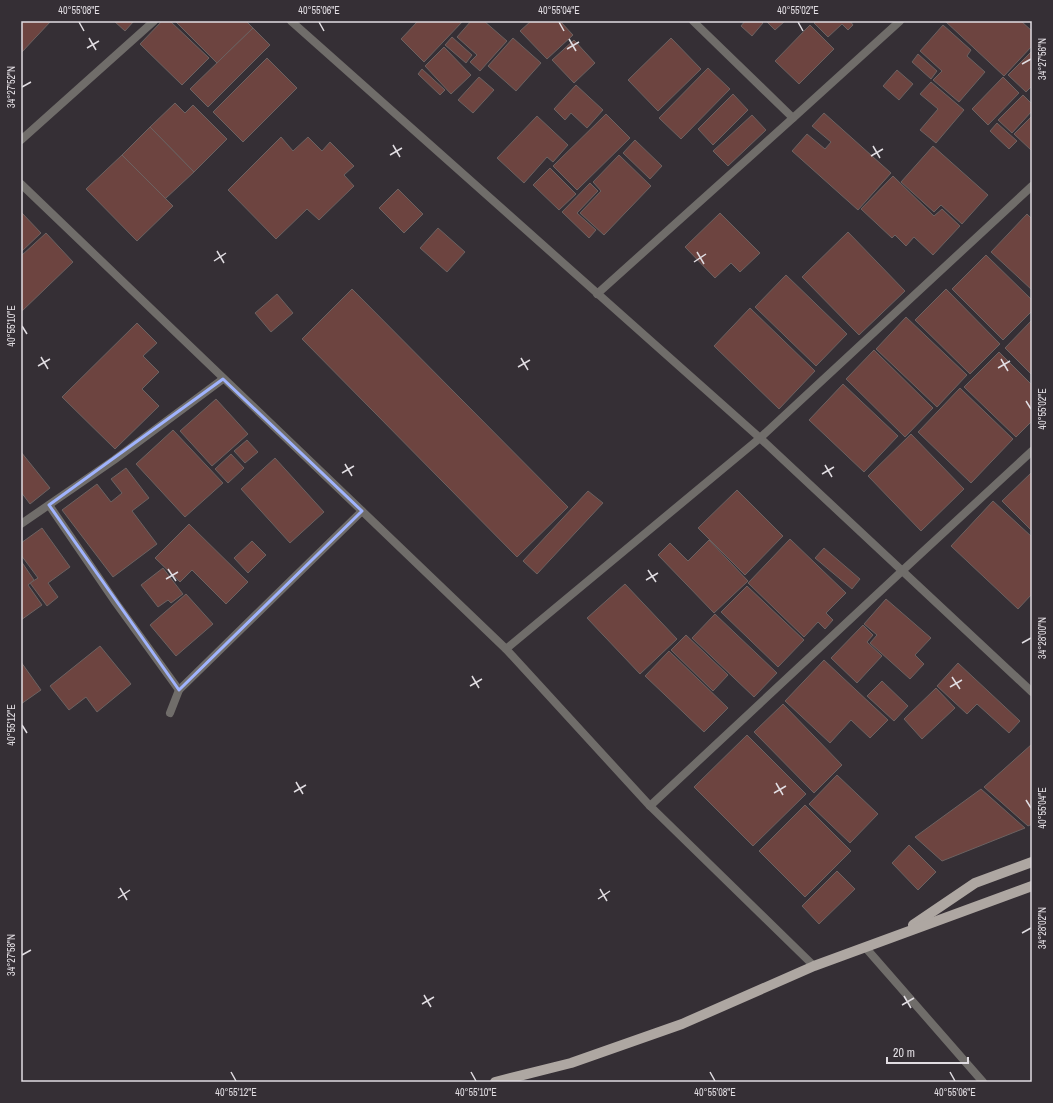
<svg xmlns="http://www.w3.org/2000/svg" width="1053" height="1103" font-family="'Archivo Narrow',sans-serif">
  <style>
    .building { fill: #6d4440; stroke: #6c6261 }
    .lines { fill: none; stroke-linecap: round; stroke-linejoin: round }
    .street { stroke: #706d6a; stroke-width: 8 }
    .primary { stroke: #aea7a2; stroke-width: 10 }
    .marked { fill: none; stroke: #a0b3fd; stroke-width: 3; stroke-linejoin: round }
    .ticks { fill: none; stroke: #e1dde2; stroke-width: 1.5 }
    .neatline { fill: none; stroke: #e1dde2; stroke-width: 1.5 }
    .ticks-label { font-size: 10px; text-anchor: middle; fill: #e1dde2 }
  </style>
  <rect width="100%" height="100%" fill="#352f35"/>
  <g class="building">
    <path d="M 21,21 L 51,21 L 21,53 Z"/>
    <path d="M 114,21 L 134,21 L 125,31 Z"/>
    <path d="M 162,21 L 170,21 L 209,58 L 182,85 L 140,44 Z"/>
    <path d="M 175,21 L 246,21 L 253,28 L 217,63 Z"/>
    <path d="M 418,21 L 463,21 L 424,62 L 401,39 Z"/>
    <path d="M 471,21 L 484,21 L 507,41 L 480,71 L 470,62 L 477,55 L 457,37 Z"/>
    <path d="M 531,21 L 560,21 L 573,35 L 547,59 L 520,31 Z"/>
    <path d="M 745,21 L 761,21 L 763,23 L 752,36 L 741,26 Z"/>
    <path d="M 766,21 L 785,21 L 775,30 Z"/>
    <path d="M 816,21 L 850,21 L 853,25 L 848,30 L 842,24 L 828,37 L 814,23 Z"/>
    <path d="M 945,21 L 1021,21 L 1032,31 L 1032,46 L 1004,76 Z"/>
    <path d="M 810,25 L 834,49 L 799,84 L 775,61 Z"/>
    <path d="M 943,25 L 971,50 L 967,56 L 985,72 L 959,102 L 933,80 L 942,71 L 920,51 Z"/>
    <path d="M 253,28 L 270,45 L 208,107 L 190,89 Z"/>
    <path d="M 452,37 L 472,55 L 466,63 L 445,45 Z"/>
    <path d="M 513,38 L 541,63 L 516,91 L 488,66 Z"/>
    <path d="M 671,38 L 701,69 L 658,111 L 628,80 Z"/>
    <path d="M 574,40 L 595,63 L 574,83 L 552,60 Z"/>
    <path d="M 444,47 L 471,75 L 451,94 L 425,66 Z"/>
    <path d="M 1032,51 L 1032,88 L 1031,87 L 1026,92 L 1008,75 Z"/>
    <path d="M 918,54 L 937,71 L 931,79 L 912,62 Z"/>
    <path d="M 267,58 L 297,88 L 243,142 L 213,112 Z"/>
    <path d="M 708,68 L 730,89 L 681,139 L 659,118 Z"/>
    <path d="M 422,69 L 445,90 L 440,95 L 418,74 Z"/>
    <path d="M 897,70 L 913,84 L 899,100 L 883,86 Z"/>
    <path d="M 479,77 L 494,90 L 473,113 L 458,100 Z"/>
    <path d="M 1003,77 L 1019,93 L 988,125 L 972,109 Z"/>
    <path d="M 931,82 L 964,110 L 936,143 L 920,130 L 938,109 L 920,94 Z"/>
    <path d="M 576,85 L 603,110 L 587,128 L 571,113 L 565,120 L 554,109 Z"/>
    <path d="M 733,94 L 748,110 L 713,145 L 698,129 Z"/>
    <path d="M 1023,95 L 1032,104 L 1032,111 L 1012,133 L 998,120 Z"/>
    <path d="M 175,103 L 185,113 L 193,105 L 227,139 L 194,172 L 150,127 Z"/>
    <path d="M 824,113 L 891,173 L 858,210 L 792,151 L 807,134 L 825,149 L 831,142 L 812,126 Z"/>
    <path d="M 606,114 L 630,138 L 577,190 L 553,166 Z"/>
    <path d="M 752,115 L 766,130 L 728,166 L 713,151 Z"/>
    <path d="M 537,116 L 568,145 L 553,162 L 547,157 L 524,183 L 497,158 Z"/>
    <path d="M 1032,116 L 1032,150 L 1031,150 L 1014,134 Z"/>
    <path d="M 997,123 L 1017,141 L 1009,149 L 990,131 Z"/>
    <path d="M 150,127 L 194,172 L 165,199 L 122,155 Z"/>
    <path d="M 281,137 L 293,151 L 308,137 L 322,151 L 330,142 L 354,166 L 344,175 L 354,186 L 319,220 L 307,209 L 276,239 L 228,190 Z"/>
    <path d="M 635,140 L 662,166 L 650,179 L 623,153 Z"/>
    <path d="M 933,146 L 988,195 L 962,224 L 941,205 L 934,212 L 901,182 Z"/>
    <path d="M 122,155 L 173,206 L 137,241 L 86,189 Z"/>
    <path d="M 619,155 L 651,186 L 604,235 L 580,213 L 601,191 L 593,182 Z"/>
    <path d="M 550,168 L 576,194 L 559,210 L 533,185 Z"/>
    <path d="M 893,176 L 934,216 L 942,209 L 960,226 L 933,255 L 914,237 L 906,246 L 895,235 L 892,238 L 861,209 Z"/>
    <path d="M 590,183 L 598,191 L 577,213 L 596,230 L 589,238 L 562,212 Z"/>
    <path d="M 398,189 L 423,214 L 404,233 L 379,208 Z"/>
    <path d="M 21,212 L 41,233 L 21,252 Z"/>
    <path d="M 720,213 L 760,253 L 740,272 L 731,263 L 715,278 L 685,247 Z"/>
    <path d="M 1027,214 L 1032,219 L 1032,290 L 991,252 Z"/>
    <path d="M 438,228 L 465,252 L 447,272 L 420,248 Z"/>
    <path d="M 848,232 L 905,291 L 859,335 L 802,277 Z"/>
    <path d="M 46,233 L 73,262 L 21,312 L 21,256 Z"/>
    <path d="M 986,255 L 1032,300 L 1032,311 L 1003,340 L 952,289 Z"/>
    <path d="M 786,275 L 847,334 L 816,366 L 755,307 Z"/>
    <path d="M 352,289 L 568,507 L 517,557 L 302,339 Z"/>
    <path d="M 946,289 L 1000,344 L 970,374 L 915,320 Z"/>
    <path d="M 277,294 L 293,313 L 271,332 L 255,313 Z"/>
    <path d="M 750,308 L 815,371 L 779,409 L 714,346 Z"/>
    <path d="M 906,317 L 967,375 L 937,407 L 876,349 Z"/>
    <path d="M 1032,320 L 1032,375 L 1005,348 Z"/>
    <path d="M 137,323 L 157,343 L 143,356 L 159,372 L 142,389 L 159,406 L 115,449 L 62,397 Z"/>
    <path d="M 874,350 L 933,408 L 905,437 L 846,379 Z"/>
    <path d="M 999,352 L 1032,385 L 1032,421 L 1016,437 L 964,387 Z"/>
    <path d="M 843,384 L 898,436 L 864,472 L 809,420 Z"/>
    <path d="M 960,388 L 1013,439 L 971,483 L 918,432 Z"/>
    <path d="M 216,399 L 248,434 L 212,466 L 180,431 Z"/>
    <path d="M 173,430 L 223,483 L 185,517 L 136,464 Z"/>
    <path d="M 911,434 L 964,489 L 921,531 L 868,476 Z"/>
    <path d="M 247,440 L 258,452 L 245,463 L 234,451 Z"/>
    <path d="M 21,452 L 50,488 L 30,504 L 21,492 Z"/>
    <path d="M 231,454 L 244,468 L 228,483 L 215,469 Z"/>
    <path d="M 275,458 L 324,512 L 290,543 L 241,489 Z"/>
    <path d="M 126,468 L 149,498 L 132,511 L 157,544 L 113,577 L 62,510 L 97,484 L 111,502 L 122,493 L 111,479 Z"/>
    <path d="M 1032,472 L 1032,531 L 1002,501 Z"/>
    <path d="M 737,490 L 783,536 L 745,575 L 698,528 Z"/>
    <path d="M 588,491 L 603,503 L 537,574 L 523,561 Z"/>
    <path d="M 993,501 L 1032,537 L 1032,594 L 1018,609 L 951,546 Z"/>
    <path d="M 189,524 L 248,582 L 226,604 L 192,570 L 180,582 L 155,558 Z"/>
    <path d="M 42,528 L 70,567 L 48,583 L 58,597 L 47,606 L 30,583 L 38,578 L 21,555 L 21,543 Z"/>
    <path d="M 790,539 L 846,593 L 826,613 L 833,620 L 825,629 L 818,622 L 804,637 L 748,583 Z"/>
    <path d="M 709,540 L 748,581 L 714,613 L 658,555 L 670,543 L 688,561 Z"/>
    <path d="M 252,541 L 266,555 L 248,573 L 234,558 Z"/>
    <path d="M 824,548 L 860,579 L 852,589 L 815,558 Z"/>
    <path d="M 21,561 L 34,580 L 28,585 L 42,605 L 21,620 Z"/>
    <path d="M 163,568 L 183,594 L 171,603 L 168,600 L 158,607 L 141,585 Z"/>
    <path d="M 625,584 L 677,639 L 640,674 L 587,618 Z"/>
    <path d="M 747,586 L 804,640 L 778,667 L 721,612 Z"/>
    <path d="M 186,594 L 213,624 L 176,656 L 150,625 Z"/>
    <path d="M 886,599 L 931,638 L 915,655 L 924,664 L 910,679 L 870,643 L 877,635 L 864,624 Z"/>
    <path d="M 715,614 L 777,673 L 754,697 L 692,638 Z"/>
    <path d="M 863,625 L 873,635 L 867,642 L 882,656 L 857,683 L 831,658 Z"/>
    <path d="M 686,635 L 728,675 L 713,691 L 671,650 Z"/>
    <path d="M 100,646 L 131,684 L 97,712 L 86,697 L 69,710 L 50,686 Z"/>
    <path d="M 669,651 L 728,708 L 704,732 L 645,676 Z"/>
    <path d="M 824,660 L 888,720 L 870,738 L 851,720 L 830,743 L 785,701 Z"/>
    <path d="M 21,662 L 41,690 L 21,704 Z"/>
    <path d="M 958,663 L 1020,721 L 1009,733 L 977,704 L 967,714 L 937,686 Z"/>
    <path d="M 882,681 L 908,706 L 894,721 L 867,696 Z"/>
    <path d="M 936,688 L 955,708 L 922,739 L 904,719 Z"/>
    <path d="M 783,704 L 842,765 L 814,793 L 754,732 Z"/>
    <path d="M 747,735 L 806,794 L 753,846 L 694,787 Z"/>
    <path d="M 1032,744 L 1032,824 L 1028,826 L 984,787 Z"/>
    <path d="M 837,775 L 878,814 L 850,843 L 809,804 Z"/>
    <path d="M 981,789 L 1025,828 L 942,861 L 915,837 Z"/>
    <path d="M 805,805 L 851,851 L 805,897 L 759,851 Z"/>
    <path d="M 909,845 L 936,872 L 918,890 L 892,863 Z"/>
    <path d="M 837,871 L 855,889 L 819,924 L 802,906 Z"/>
  </g>
  <g class="lines">
    <g class="street">
      <path d="M 291,21 L 760,438 L 1032,692"/>
      <path d="M 693,21 L 793,118"/>
      <path d="M 21,140 L 154,21"/>
      <path d="M 21,184 L 506,649 L 650,806 L 814,966"/>
      <path d="M 597,294 L 793,118 L 900,21"/>
      <path d="M 49,505 L 116,603 L 179,690"/>
      <path d="M 21,524 L 114,460 L 223,379"/>
      <path d="M 506,649 L 760,438 L 1032,186"/>
      <path d="M 170,713 L 179,690 L 362,511"/>
      <path d="M 650,806 L 902,571 L 1032,451"/>
      <path d="M 865,947 L 983,1082"/>
    </g>
    <g class="primary">
      <path d="M 913,925 L 975,883 L 1032,862"/>
      <path d="M 495,1082 L 571,1063 L 682,1024 L 814,966 L 1032,886"/>
    </g>
  </g>
  <path class="marked" d="M 223,379 L 362,511 L 179,690 L 49,505 Z"/>
  <path class="ticks" d="M 79,22 L 84,31M 319,22 L 324,31M 559,22 L 564,31M 798,22 L 803,31M 89,38 L 96,50M 569,39 L 576,51M 87,48 L 99,41M 567,49 L 579,42M 1022,64 L 1031,59M 22,87 L 31,82M 393,145 L 400,157M 873,146 L 880,158M 390,155 L 402,148M 871,156 L 883,149M 217,251 L 224,263M 697,252 L 704,264M 214,261 L 226,253M 694,262 L 706,254M 22,326 L 27,334M 41,357 L 48,369M 521,358 L 528,370M 1001,359 L 1008,371M 38,366 L 50,359M 518,367 L 530,360M 998,368 L 1010,361M 1026,401 L 1031,409M 345,464 L 352,476M 825,465 L 832,477M 342,473 L 354,466M 822,474 L 834,467M 168,569 L 176,581M 648,570 L 656,582M 166,579 L 178,572M 646,580 L 658,573M 1022,643 L 1031,638M 472,676 L 479,688M 952,677 L 960,689M 470,686 L 482,679M 950,687 L 962,680M 22,725 L 27,733M 296,782 L 303,794M 776,783 L 783,795M 294,792 L 306,785M 774,793 L 786,786M 1026,800 L 1031,808M 120,888 L 127,900M 600,889 L 607,901M 118,898 L 130,890M 598,899 L 610,891M 1022,933 L 1031,928M 22,955 L 31,950M 424,995 L 431,1007M 904,996 L 911,1008M 422,1004 L 434,997M 902,1005 L 914,998M 231,1072 L 236,1081M 471,1072 L 476,1081M 710,1072 L 715,1081M 950,1072 L 955,1081"/>
  <rect width="1053" height="1103" fill="none" stroke="#352f35" stroke-width="44"/>
  <path d="M887 1057v6h81v-6" fill="none" stroke="#e1dde2" stroke-width="2"/>
  <text x="893" y="1057" font-size="12" fill="#e1dde2" stroke="#352f35" stroke-width="3" paint-order="stroke">20 m</text>
  <rect x="22" y="22" width="1009" height="1059" class="neatline"/>
  <g class="ticks-label">
    <text x="79" y="14">40°55'08"E</text>
    <text x="319" y="14">40°55'06"E</text>
    <text x="559" y="14">40°55'04"E</text>
    <text x="798" y="14">40°55'02"E</text>
    <text transform="translate(1042 59) rotate(-90)" y="4">34°27'56"N</text>
    <text transform="translate(11 87) rotate(-90)" y="4">34°27'52"N</text>
    <text transform="translate(11 326) rotate(-90)" y="4">40°55'10"E</text>
    <text transform="translate(1042 409) rotate(-90)" y="4">40°55'02"E</text>
    <text transform="translate(1042 638) rotate(-90)" y="4">34°28'00"N</text>
    <text transform="translate(11 725) rotate(-90)" y="4">40°55'12"E</text>
    <text transform="translate(1042 808) rotate(-90)" y="4">40°55'04"E</text>
    <text transform="translate(1042 928) rotate(-90)" y="4">34°28'02"N</text>
    <text transform="translate(11 955) rotate(-90)" y="4">34°27'58"N</text>
    <text x="236" y="1096">40°55'12"E</text>
    <text x="476" y="1096">40°55'10"E</text>
    <text x="715" y="1096">40°55'08"E</text>
    <text x="955" y="1096">40°55'06"E</text>
  </g>
</svg>
